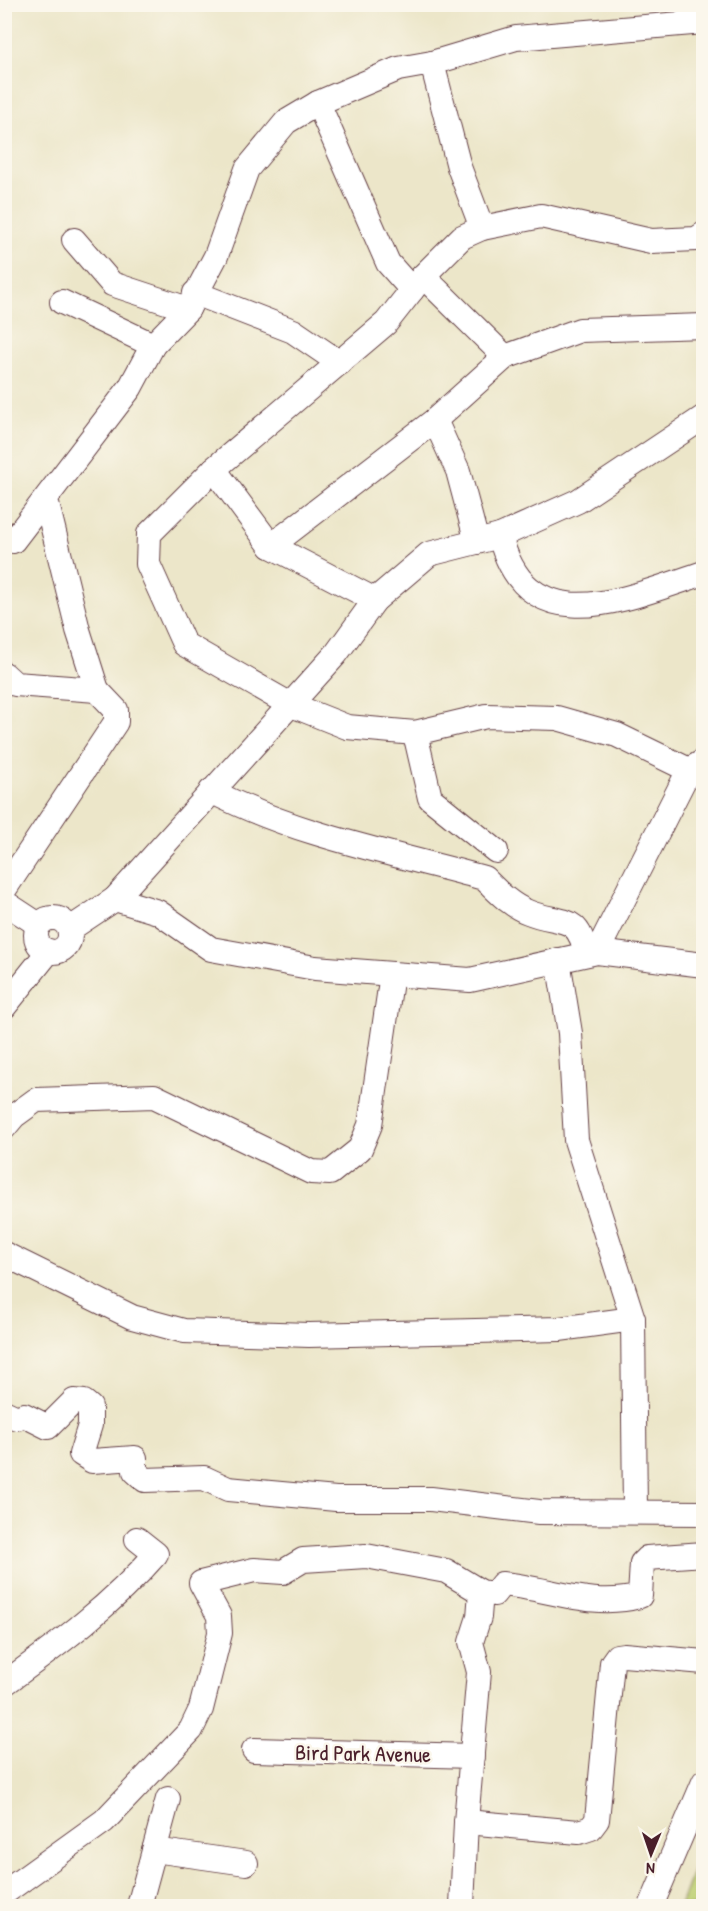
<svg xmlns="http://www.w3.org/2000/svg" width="708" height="1911" font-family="'Patrick Hand',sans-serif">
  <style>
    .green { fill: #bed073; stroke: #84784f; stroke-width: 1.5 }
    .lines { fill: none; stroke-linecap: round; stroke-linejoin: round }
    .minor-casing { stroke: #623d43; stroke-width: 26 }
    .minor { stroke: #fff; stroke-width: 24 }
    .labels { text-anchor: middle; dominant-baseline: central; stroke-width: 5; stroke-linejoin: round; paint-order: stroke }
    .street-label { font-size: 22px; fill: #4a1f2b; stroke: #fbf7ec }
  </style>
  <rect width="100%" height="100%" fill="#fbf7ec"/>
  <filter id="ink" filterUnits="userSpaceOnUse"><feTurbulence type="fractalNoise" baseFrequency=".0167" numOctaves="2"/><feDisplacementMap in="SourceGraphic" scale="12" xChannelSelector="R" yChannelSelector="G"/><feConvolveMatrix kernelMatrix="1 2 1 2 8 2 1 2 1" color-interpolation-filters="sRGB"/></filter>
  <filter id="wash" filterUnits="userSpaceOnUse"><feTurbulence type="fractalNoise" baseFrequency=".008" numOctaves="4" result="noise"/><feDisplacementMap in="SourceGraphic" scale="24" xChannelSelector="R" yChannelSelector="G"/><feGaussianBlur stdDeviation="1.35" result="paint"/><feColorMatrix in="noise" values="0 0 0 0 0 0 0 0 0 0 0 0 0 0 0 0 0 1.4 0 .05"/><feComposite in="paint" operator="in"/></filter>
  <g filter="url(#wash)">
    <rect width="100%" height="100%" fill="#ece6c9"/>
    <path class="green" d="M 703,1843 L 703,1906 L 679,1906 L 680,1906 Z"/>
  </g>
  <g filter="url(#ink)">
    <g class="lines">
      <g class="minor-casing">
        <g id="minor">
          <path d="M 432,63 L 459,167 L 482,228"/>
          <path d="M 318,103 L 388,263 L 412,290"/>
          <path d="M 74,240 L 112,284 L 188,309"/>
          <path d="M 423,276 L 505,357"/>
          <path d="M 195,293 L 293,331 L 340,363"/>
          <path d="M 62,302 L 153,345"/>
          <path d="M 435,420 L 458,471 L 477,542"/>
          <path d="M 214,469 L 271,546 L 375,600"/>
          <path d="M 46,500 L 78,630 L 97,690"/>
          <path d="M 4,536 L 13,541 L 130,388 L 153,345 L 188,309 L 216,256 L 247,169 L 286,122 L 318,103 L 398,69 L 432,63 L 516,38 L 704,22"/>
          <path d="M 500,536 C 528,646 629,597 704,573"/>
          <path d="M 271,546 L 435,420 L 505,357 L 580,330 L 704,326"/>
          <path d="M 4,674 L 15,684 L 97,690 L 116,710 L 116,722 L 4,890"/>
          <path d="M 415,733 L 430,798 L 496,851"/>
          <path d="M 689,770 L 617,735 L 557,718 L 486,716 L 415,733 L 347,727 L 289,704 L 184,644 L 148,564 L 149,534 L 214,469 L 386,323 L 423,276 L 462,237 L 482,228 L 541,216 L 651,241 L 696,239 L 704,234"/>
          <path d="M 211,791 C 296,835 392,853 484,878 C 497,891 510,905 528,912 C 560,925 578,912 586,954"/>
          <path d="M 115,899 L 336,654 L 375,600 L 429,554 L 500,536 L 578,501 L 704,417"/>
          <path d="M 4,902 L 39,925"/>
          <circle cx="53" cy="935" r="17"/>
          <path d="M 70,929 L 115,899 L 158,912 L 211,949 L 315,968 L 470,980 L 597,952 L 704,965"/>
          <path d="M 597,952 L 689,770 L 704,761"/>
          <path d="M 4,1007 L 49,951"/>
          <path d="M 4,1128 L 14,1116 L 36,1100 L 154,1096 L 311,1172 L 330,1173 L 360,1149 L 370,1125 L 392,974"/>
          <path d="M 4,1254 L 132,1317 L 184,1331 L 309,1335 L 559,1329 L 633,1319 L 576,1140 L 570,1033 L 558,960"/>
          <path d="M 633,1319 L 635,1512"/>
          <path d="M 4,1412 L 17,1418 L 24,1415 L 48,1427 L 74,1401 L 84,1402 L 90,1407 L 90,1425 L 81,1454 L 92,1461 L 135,1458 L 135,1471 L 145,1480 L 204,1478 L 228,1489 L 336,1499 L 431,1499 L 539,1512 L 704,1513"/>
          <path d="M 4,1684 C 59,1644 112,1605 156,1554 L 137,1539"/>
          <path d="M 254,1750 L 472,1756"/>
          <path d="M 466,1822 L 579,1832 L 591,1828 L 597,1820 L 612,1663 L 617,1656 L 624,1655 L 704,1662"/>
          <path d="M 154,1850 L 246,1863"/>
          <path d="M 4,1893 L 104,1821 L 191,1730 L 201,1709 L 220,1633 L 219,1616 L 201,1583 L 254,1570 L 283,1572 L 303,1560 L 366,1556 L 446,1571 L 481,1592 L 494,1594 L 502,1584 C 550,1588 591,1609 640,1596 L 642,1563 L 647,1558 L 704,1554"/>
          <path d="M 139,1906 L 168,1799"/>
          <path d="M 462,1906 L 466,1822 L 479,1672 L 471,1642 L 479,1617 L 481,1592"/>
          <path d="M 651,1906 L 704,1782"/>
        </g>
      </g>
      <use href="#minor" class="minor"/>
    </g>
  </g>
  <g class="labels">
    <g class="street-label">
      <text transform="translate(363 1753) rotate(1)">Bird Park Avenue</text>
    </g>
  </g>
  <rect width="708" height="1911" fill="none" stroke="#fbf7ec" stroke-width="24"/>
  <g transform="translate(651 1854) rotate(182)" stroke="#fbf7ec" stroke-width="4.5" paint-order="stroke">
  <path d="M0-4.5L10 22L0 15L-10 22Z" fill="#4a1f2b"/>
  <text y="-9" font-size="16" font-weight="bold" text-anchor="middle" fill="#4a1f2b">N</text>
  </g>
</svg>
